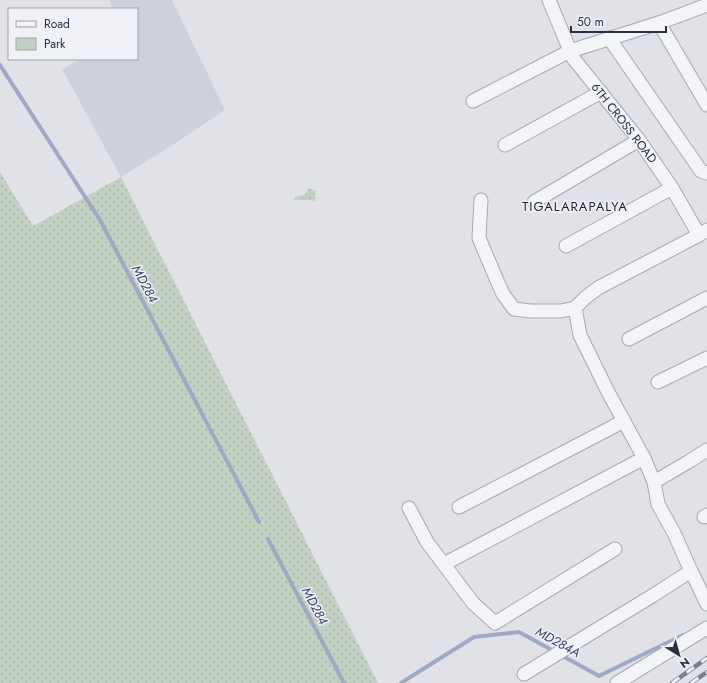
<svg xmlns="http://www.w3.org/2000/svg" width="707" height="683" font-family="Jost,sans-serif">
  <style>
    .built { fill: #cfd1da }
    .green { fill: url(#green-dots) }
    .lines { fill: none; stroke-linecap: round; stroke-linejoin: round }
    .stream { stroke: #a0a9c4; stroke-width: 4 }
    .street-casing { stroke: #a7a8b2; stroke-width: 15 }
    .street { stroke: #f3f4f7; stroke-width: 13 }
    .rail-casing { stroke: #7c7f90; stroke-width: 4.5 }
    .rail { stroke: #f0f1f6; stroke-width: 3; stroke-dasharray: 9; stroke-linecap: butt }
    .labels { text-anchor: middle; dominant-baseline: central; stroke-width: 3; stroke-linejoin: round; paint-order: stroke }
    .street-label { font-size: 12px; fill: #2b2e3e; stroke: #f0f1f6 }
    .neighbourhood-label { font-size: 13px; letter-spacing: 1px; fill: #1d1f2f; stroke: #f0f1f6 }
    .water-label { font-size: 13px; font-style: italic; fill: #39456e; stroke: #f0f1f6 }
  </style>
  <defs>
    <pattern id="green-dots" width="8" height="8" patternUnits="userSpaceOnUse"><rect width="8" height="8" fill="#c3d1c3"/><path d="M2 2h.1M6 6h.1" fill="none" stroke="#a8b4a9" stroke-width="1.8" stroke-linecap="round"/></pattern>
  </defs>
  <rect width="100%" height="100%" fill="#e1e2e8"/>
  <path class="built" d="M 109,0 L 172,0 L 225,110 L 168,148 L 121,177 L 62,69 L 81,59 L 137,59 L 137,9 L 113,9 Z"/>
  <g class="green">
    <path d="M 0,172 L 33,226 L 121,177 L 378,683 L 0,683 Z"/>
    <path d="M 308,188 L 316,191 L 314,196 L 316,197 L 315,201 L 309,200 L 294,200 L 295,197 L 306,194 Z"/>
  </g>
  <g class="lines">
    <g class="stream">
      <path d="M 0,65 L 100,220 L 259,522"/>
      <path d="M 268,539 L 344,683"/>
      <path d="M 401,683 L 474,637 L 519,632 L 599,676 L 683,635"/>
    </g>
    <g class="street-casing">
      <g id="street">
        <path d="M 549,0 L 573,58 L 639,140 L 672,188 L 699,235 L 707,230"/>
        <path d="M 659,23 L 707,105"/>
        <path d="M 609,38 L 701,171 L 707,173"/>
        <path d="M 473,101 L 570,51 L 659,23 L 707,5"/>
        <path d="M 505,145 L 601,92"/>
        <path d="M 481,200 L 479,238 L 498,283 L 503,294 L 514,309 L 530,311 L 561,311 L 575,308 L 586,297 L 598,288 L 699,235"/>
        <path d="M 534,202 L 639,140"/>
        <path d="M 566,246 L 672,188"/>
        <path d="M 575,308 L 580,335 L 608,392 L 644,458 L 654,482 L 658,504 L 674,533 L 691,571 L 707,604"/>
        <path d="M 629,339 L 707,298"/>
        <path d="M 658,382 L 707,358"/>
        <path d="M 654,482 L 688,462 L 707,450"/>
        <path d="M 459,507 L 624,421"/>
        <path d="M 409,508 L 427,542 L 473,603 L 495,623 L 615,549"/>
        <path d="M 704,517 L 707,515"/>
        <path d="M 444,564 L 644,458"/>
        <path d="M 524,674 L 652,596 L 691,571"/>
        <path d="M 617,683 L 707,628"/>
      </g>
    </g>
    <use href="#street" class="street"/>
    <g class="rail-casing">
      <g id="rail">
        <path d="M 672,683 L 707,658"/>
        <path d="M 691,683 L 707,672"/>
      </g>
    </g>
    <use href="#rail" class="rail"/>
  </g>
  <g class="labels">
    <g class="street-label">
      <text transform="translate(624 123) rotate(52)">6TH CROSS ROAD</text>
    </g>
    <g class="neighbourhood-label">
      <text x="575" y="206">TIGALARAPALYA</text>
    </g>
    <g class="water-label">
      <text transform="translate(145 284) rotate(62)">MD284</text>
      <text transform="translate(315 606) rotate(62)">MD284</text>
      <text transform="translate(558 642) rotate(29)">MD284A</text>
    </g>
  </g>
  <rect x="8" y="8" width="130" height="52" fill="#f0f1f6" stroke="#a1a3ac"/>
  <rect x="16" y="21" width="20" height="6" fill="#f3f4f7" stroke="#a1a3ac"/>
  <text x="44" y="28" font-size="12" fill="#2b2e3e">Road</text>
  <rect x="16" y="38" width="20" height="12" fill="#c3d1c3" stroke="#a1a3ac"/>
  <text x="44" y="48" font-size="12" fill="#2b2e3e">Park</text>
  <g transform="translate(679 655) rotate(143)" stroke="#f0f1f6" stroke-width="3" paint-order="stroke">
  <path d="M0-3L7 15L0 10L-7 15Z" fill="#2b2e3e"/>
  <text y="-6" font-size="11" font-weight="bold" text-anchor="middle" fill="#2b2e3e">N</text>
  </g>
  <path d="M571 26v6h95v-6" fill="none" stroke="#2b2e3e" stroke-width="2"/>
  <text x="577" y="26" font-size="12" fill="#2b2e3e" stroke="#f0f1f6" stroke-width="3" paint-order="stroke">50 m</text>
</svg>
